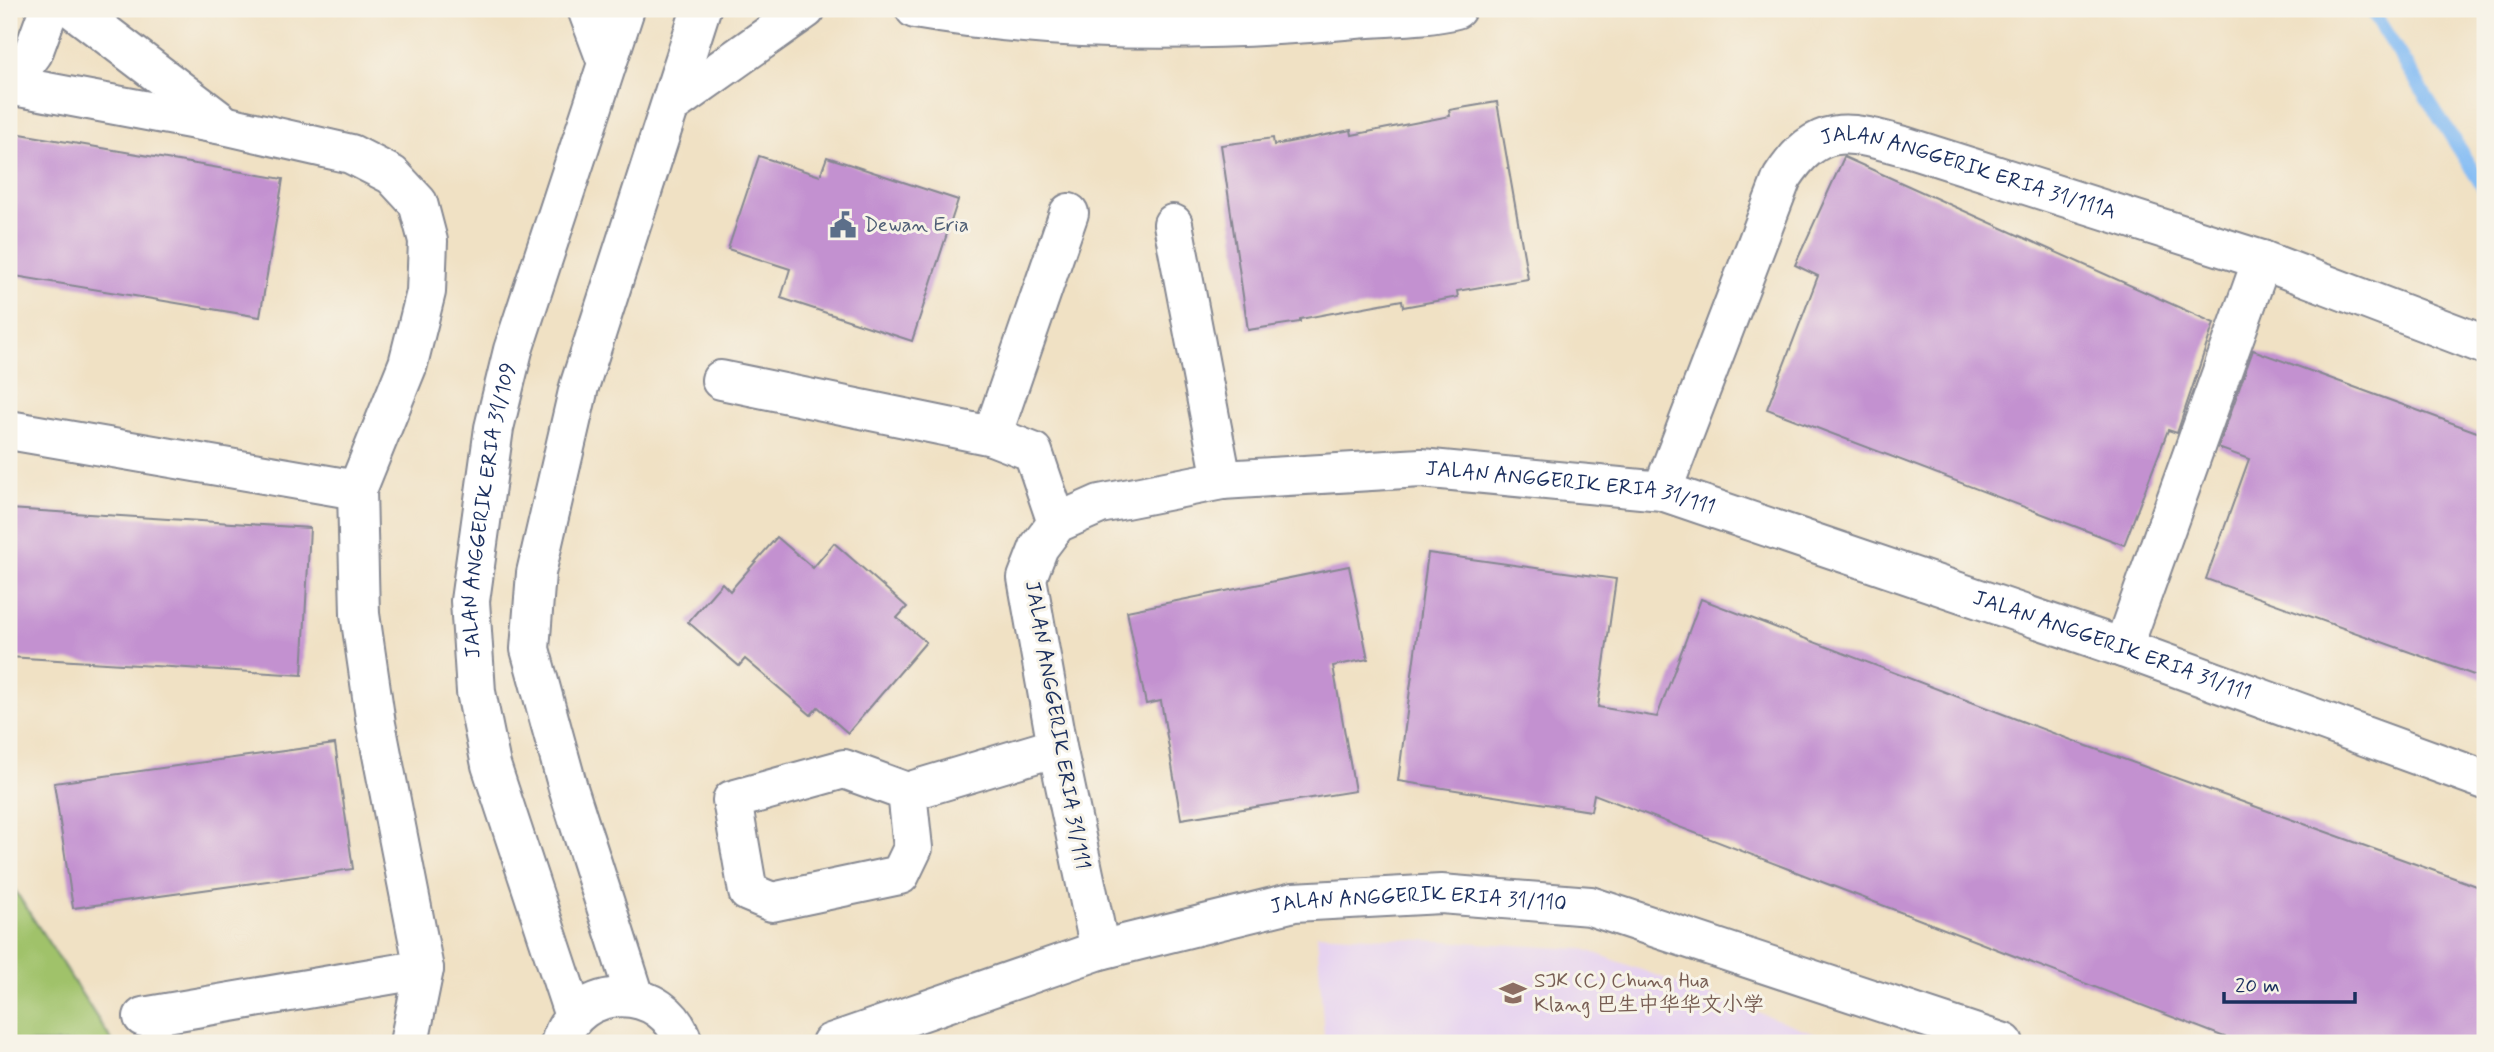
<svg xmlns="http://www.w3.org/2000/svg" width="2494" height="1052" font-family="Mynerve,'LXGW WenKai TC',sans-serif">
  <style>
    .built { fill: #e6d2f0 }
    .green { fill: #a0c26a; stroke: #5e7864; stroke-width: 2 }
    .lines { fill: none; stroke-linecap: round; stroke-linejoin: round }
    .stream { stroke: #83bcf4; stroke-width: 14 }
    .building { fill: #c391d0 }
    .minor-casing { stroke: #868891; stroke-width: 42 }
    .minor { stroke: #fff; stroke-width: 38 }
    .labels { text-anchor: middle; dominant-baseline: central; stroke-width: 6; stroke-linejoin: round; paint-order: stroke }
    .street-label { font-size: 21px; fill: #1b2f5e; stroke: #f7f3e8 }
    .service-label { font-size: 21px; fill: #4e5e75; stroke: #f7f3e8; text-anchor: start }
    .education-label { font-size: 21px; fill: #785e54; stroke: #f7f3e8; text-anchor: start }
  </style>
  <rect width="100%" height="100%" fill="#f7f3e8"/>
  <filter id="ink" filterUnits="userSpaceOnUse"><feTurbulence type="fractalNoise" baseFrequency=".0143" numOctaves="2"/><feDisplacementMap in="SourceGraphic" scale="14" xChannelSelector="R" yChannelSelector="G"/><feConvolveMatrix kernelMatrix="1 2 1 2 8 2 1 2 1" color-interpolation-filters="sRGB"/></filter>
  <filter id="wash" filterUnits="userSpaceOnUse"><feTurbulence type="fractalNoise" baseFrequency=".00686" numOctaves="4" result="noise"/><feDisplacementMap in="SourceGraphic" scale="28" xChannelSelector="R" yChannelSelector="G"/><feGaussianBlur stdDeviation="1.57" result="paint"/><feColorMatrix in="noise" values="0 0 0 0 0 0 0 0 0 0 0 0 0 0 0 0 0 1.4 0 .05"/><feComposite in="paint" operator="in"/></filter>
  <g filter="url(#wash)">
    <rect width="100%" height="100%" fill="#f0e1c4"/>
    <path class="built" d="M 1317,934 L 1584,949 L 1842,1043 L 1311,1043 L 1324,1037 Z"/>
    <path class="green" d="M 9,881 L 112,1041 L 112,1043 L 9,1043 Z"/>
    <g class="lines">
      <path class="stream" d="M 2371,9 L 2485,190"/>
    </g>
    <g id="blocks">
      <g class="building">
        <path d="M 1497,102 L 1528,279 L 1457,291 L 1458,297 L 1403,307 L 1402,300 L 1300,319 L 1300,322 L 1248,330 L 1221,145 L 1273,138 L 1274,145 L 1351,130 L 1352,135 L 1450,116 L 1449,110 Z"/>
        <path d="M 9,132 L 283,179 L 260,317 L 9,275 Z"/>
        <path d="M 759,156 L 820,176 L 827,157 L 958,200 L 912,341 L 781,298 L 790,269 L 728,249 Z"/>
        <path d="M 1844,157 L 2214,323 L 2177,433 L 2168,430 L 2124,545 L 1767,409 L 1818,276 L 1795,265 Z"/>
        <path d="M 2253,350 L 2485,435 L 2485,679 L 2206,579 L 2249,459 L 2218,448 Z"/>
        <path d="M 9,509 L 310,528 L 302,675 L 9,657 Z"/>
        <path d="M 777,537 L 813,568 L 834,543 L 907,607 L 897,618 L 926,642 L 848,733 L 818,707 L 811,715 L 745,659 L 739,666 L 688,622 L 722,583 L 730,591 Z"/>
        <path d="M 1428,553 L 1616,579 L 1598,707 L 1657,717 L 1701,599 L 2087,746 L 2485,889 L 2485,1043 L 2240,1043 L 1594,794 L 1591,811 L 1398,781 Z"/>
        <path d="M 1349,566 L 1368,659 L 1333,666 L 1355,791 L 1181,819 L 1161,701 L 1146,704 L 1127,611 Z"/>
        <path d="M 335,744 L 353,869 L 73,908 L 54,783 Z"/>
      </g>
    </g>
  </g>
  <g filter="url(#ink)">
    <use href="#blocks" fill-opacity="0" stroke="#868891" stroke-width="2"/>
    <g class="lines">
      <g class="minor-casing">
        <g id="minor">
          <path d="M 73,9 L 220,121"/>
          <path d="M 587,9 L 606,60"/>
          <path d="M 915,9 C 1059,34 1211,33 1355,19 C 1388,16 1425,17 1456,9"/>
          <path d="M 9,85 L 228,126 L 351,154 L 392,175 L 418,203 L 428,241 L 426,292 L 408,364 L 357,490 L 360,614 L 376,724 L 424,969 L 409,1043"/>
          <path d="M 9,85 L 33,53 L 49,9"/>
          <path d="M 672,104 L 806,9"/>
          <path d="M 1173,224 L 1222,480"/>
          <path d="M 721,380 L 992,436 L 1033,452 L 1057,523"/>
          <path d="M 9,430 L 357,490"/>
          <path d="M 992,436 L 1069,213"/>
          <path id="s1" d="M 1662,491 L 1782,178 C 1819,121 1848,131 1907,147 L 2262,260 L 2485,345"/>
          <path d="M 2123,648 L 2262,260"/>
          <path d="M 907,792 L 913,848 L 900,875 L 772,902 L 748,892 L 732,800 L 844,769 L 907,792 L 1057,747"/>
          <path id="s2" d="M 1100,950 L 1057,747 L 1027,578 L 1039,547 L 1057,523 L 1100,504 L 1222,480 L 1421,468 L 1662,491 L 2123,648 L 2485,780"/>
          <path d="M 635,997 L 568,788 L 530,649 L 536,573 L 579,387 L 701,9"/>
          <path id="s3" d="M 574,1016 L 491,765 L 476,692 L 470,601 L 494,428 L 513,350 L 625,9"/>
          <path d="M 143,1017 L 424,969"/>
          <path d="M 560,1043 C 577,982 666,982 683,1043"/>
          <path id="s4" d="M 831,1043 L 1100,950 L 1294,902 L 1441,894 L 1590,906 L 2004,1043"/>
        </g>
      </g>
      <use href="#minor" class="minor"/>
    </g>
  </g>
  <defs>
    <g id="civic-bare" transform="scale(2.1)"><path d="M-.6-6.5H3V-4.5H.6V-3L4-1V1h2V6H-6V1h2V-1L-.6-3ZM-1.2 2.5V6h2.4V2.5Z" fill="#5c6f8a" stroke="#f7f3e8" stroke-width="2.5" paint-order="stroke"/></g>
    <g id="school-bare" transform="scale(2.1)"><path d="M0-5L7-2L0 1L-7-2ZM-4 1L0 2.5L4 1V4Q0 6-4 4Z" fill="#8d6e63" stroke="#f7f3e8" stroke-width="2.5" paint-order="stroke"/></g>
  </defs>
  <g fill-rule="evenodd">
    <use href="#civic-bare" x="843" y="225"/>
    <use href="#school-bare" x="1513" y="993"/>
  </g>
  <g class="labels">
    <g class="street-label">
      <text stroke="none"><textPath href="#s1" startOffset="544">JALAN ANGGERIK ERIA 31/111A</textPath></text>
      <text stroke="none"><textPath href="#s2" startOffset="964">JALAN ANGGERIK ERIA 31/111</textPath></text>
      <text stroke="none"><textPath href="#s3" startOffset="522">JALAN ANGGERIK ERIA 31/109</textPath></text>
      <text stroke="none"><textPath href="#s2" startOffset="1531">JALAN ANGGERIK ERIA 31/111</textPath></text>
      <text transform="translate(1057 725) rotate(80)">JALAN ANGGERIK ERIA 31/111</text>
      <text stroke="none"><textPath href="#s4" startOffset="609">JALAN ANGGERIK ERIA 31/110</textPath></text>
    </g>
    <g class="service-label">
      <text x="864" y="225">Dewan Eria</text>
    </g>
    <g class="education-label">
      <text x="1534" y="981">SJK (C) Chung Hua<tspan x="1534" dy="24">Klang 巴生中华华文小学</tspan></text>
    </g>
  </g>
  <rect width="2494" height="1052" fill="none" stroke="#f7f3e8" stroke-width="35"/>
  <path d="M2224 992v10h131v-10" fill="none" stroke="#1b2f5e" stroke-width="3.5"/>
  <text x="2235" y="992" font-size="21" fill="#1b2f5e" stroke="#f7f3e8" stroke-width="5" paint-order="stroke">20 m</text>
</svg>
